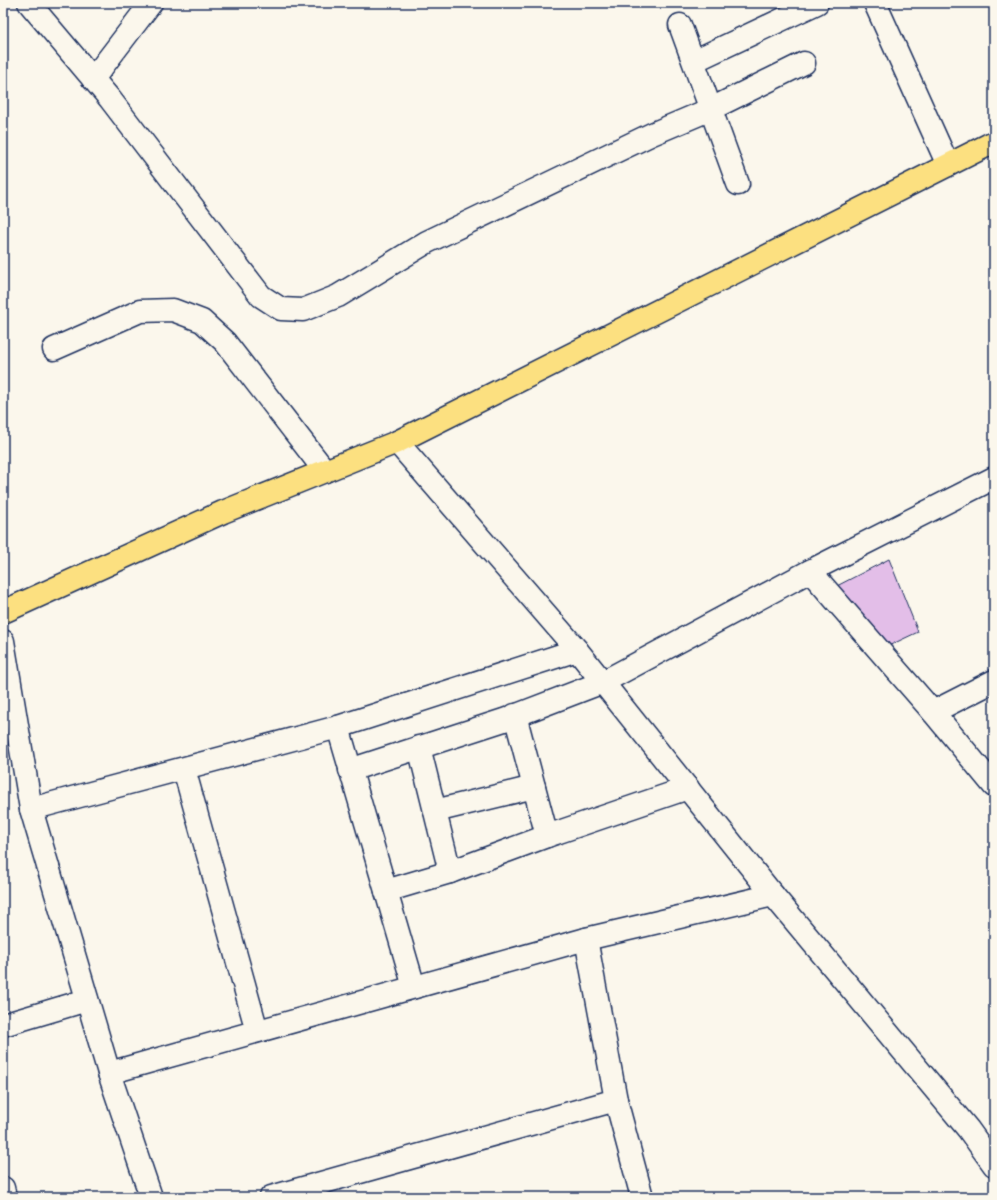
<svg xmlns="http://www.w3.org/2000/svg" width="997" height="1200" font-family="Mynerve,sans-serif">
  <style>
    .building { fill: #e3bee8; stroke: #1b2f5e }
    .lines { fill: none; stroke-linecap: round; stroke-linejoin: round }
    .minor-casing { stroke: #1b2f5e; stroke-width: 25 }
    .major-casing { stroke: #1b2f5e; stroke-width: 25 }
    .minor { stroke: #fbf7ec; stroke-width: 22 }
    .major { stroke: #fce080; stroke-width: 22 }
  </style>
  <rect width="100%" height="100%" fill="#fbf7ec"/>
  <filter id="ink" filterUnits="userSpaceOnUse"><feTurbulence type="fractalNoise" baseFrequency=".025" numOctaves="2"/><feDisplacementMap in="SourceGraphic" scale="8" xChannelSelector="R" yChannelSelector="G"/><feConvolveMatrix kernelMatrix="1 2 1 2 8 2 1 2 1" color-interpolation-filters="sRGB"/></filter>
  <g filter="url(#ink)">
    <path class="building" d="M 889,559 L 918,632 L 884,648 L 833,588 Z"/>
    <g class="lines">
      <g class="minor-casing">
        <g id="minor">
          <path d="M 29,3 L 110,99 L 261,296 L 281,309 L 303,310 L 338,296 L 427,242 L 652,134 L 711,109 L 804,63"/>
          <path d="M 875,3 L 948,165"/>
          <path d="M 680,25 L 738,184"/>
          <path d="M 694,61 L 817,3"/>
          <path d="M 93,79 L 151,3"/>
          <path d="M 54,349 L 140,311 L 173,310 L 202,321 L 225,342 L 325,471"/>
          <path d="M 397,442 L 577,650 L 773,895 L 968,1129 L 994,1165"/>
          <path d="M 810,571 L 933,712 L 994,786"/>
          <path d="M 3,641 L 31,809 L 109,1073"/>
          <path d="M 933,712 L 994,681"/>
          <path d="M 515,715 L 547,836"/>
          <path d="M 338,727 L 414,987"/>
          <path d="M 419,747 L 450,872"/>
          <path d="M 184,769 L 257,1031"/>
          <path d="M 350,770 L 504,720 L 603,682 L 810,571 L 994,478"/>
          <path d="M 31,809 L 338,727 L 577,650"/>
          <path d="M 435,811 L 534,787"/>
          <path d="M 386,891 L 450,872 L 547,836 L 688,788"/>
          <path d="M 3,1025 L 87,1000"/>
          <path d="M 616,1100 L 642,1197"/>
          <path d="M 3,1188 L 5,1197"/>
          <path d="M 151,1197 L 109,1073 L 586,939 L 773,895"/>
          <path d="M 271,1197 L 616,1100 L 586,939"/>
        </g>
      </g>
      <g class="major-casing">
        <path id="major" d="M 3,612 L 223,512 L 397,442 L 994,142"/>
      </g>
      <use href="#minor" class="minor"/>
      <use href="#major" class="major"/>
    </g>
  </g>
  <rect width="997" height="1200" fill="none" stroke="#fbf7ec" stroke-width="16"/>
  <rect x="8" y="8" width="981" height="1184" fill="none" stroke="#1b2f5e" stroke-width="1.5" filter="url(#ink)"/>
</svg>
